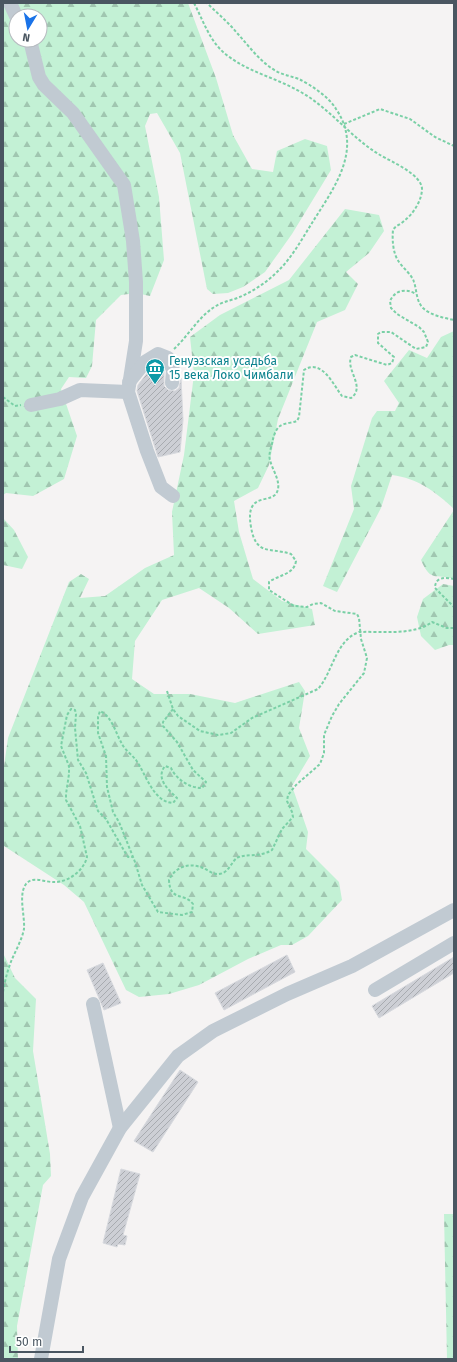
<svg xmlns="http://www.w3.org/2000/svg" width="457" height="1362" font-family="'Fira Sans',sans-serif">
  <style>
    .forest { fill: url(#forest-firs); fill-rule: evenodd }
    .building { fill: url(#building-hatch); stroke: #d7d9de }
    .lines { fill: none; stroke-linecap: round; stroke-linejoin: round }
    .path { stroke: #7ad0a6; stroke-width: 2; stroke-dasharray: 3 2; stroke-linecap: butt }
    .minor { stroke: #c1cad2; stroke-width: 14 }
    .labels { text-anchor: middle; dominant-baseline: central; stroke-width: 4; stroke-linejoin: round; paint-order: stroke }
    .culture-label { font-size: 12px; fill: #0d838f; stroke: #fff; text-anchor: start }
  </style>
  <defs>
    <pattern id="forest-firs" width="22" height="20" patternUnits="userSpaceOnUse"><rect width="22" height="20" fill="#c3f1d5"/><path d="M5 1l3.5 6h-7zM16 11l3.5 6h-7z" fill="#a0c6b0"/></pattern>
    <pattern id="building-hatch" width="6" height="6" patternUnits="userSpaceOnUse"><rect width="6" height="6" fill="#cdcfd5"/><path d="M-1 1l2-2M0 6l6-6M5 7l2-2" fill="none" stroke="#a8abb0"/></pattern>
  </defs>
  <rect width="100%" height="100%" fill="#f5f3f3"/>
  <g class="forest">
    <path d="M 3,3 L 188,3 L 216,78 L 233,135 L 252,169 L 273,172 L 277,151 L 305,139 L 327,146 L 331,170 L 292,234 L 265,272 L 243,287 L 228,293 L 213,294 L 207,289 L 180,153 L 157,113 L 150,114 L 145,126 L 159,197 L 164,260 L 150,296 L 136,293 L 121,295 L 96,320 L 92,366 L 86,378 L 69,377 L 61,389 L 77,436 L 64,479 L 33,496 L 6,493 L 3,495 ZM 16,16 L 40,16 L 40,40 L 16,40 Z"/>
    <path d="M 345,209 L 379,215 L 384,231 L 369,253 L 346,272 L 358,284 L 345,310 L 317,322 L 278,419 L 269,465 L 258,488 L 234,501 L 239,532 L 253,579 L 282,601 L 312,609 L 315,625 L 258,634 L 229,608 L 199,588 L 162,600 L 135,641 L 132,679 L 154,694 L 190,694 L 235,703 L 299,682 L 305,691 L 299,728 L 310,756 L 292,786 L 308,832 L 306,849 L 339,882 L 342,900 L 308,936 L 292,945 L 281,945 L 248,959 L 199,985 L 169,994 L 139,997 L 126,990 L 84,902 L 64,885 L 4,846 L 3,773 L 8,738 L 69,582 L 81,574 L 89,579 L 80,598 L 105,596 L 145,568 L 174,555 L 172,512 L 184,455 L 194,374 L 190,337 L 220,315 L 289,280 Z"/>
    <path d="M 454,331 L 454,509 C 436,492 417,478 392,475 L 381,508 L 337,592 L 323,586 L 354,509 L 351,486 L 372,418 L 377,411 L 395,411 L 399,403 L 384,381 L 409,350 L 427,358 L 441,337 Z"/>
    <path d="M 454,510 L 454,579 C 435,573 431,583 421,560 Z"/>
    <path d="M 3,518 L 14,530 L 28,557 L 22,569 L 3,565 Z"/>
    <path d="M 443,584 L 454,586 L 454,645 L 449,645 L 435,650 L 421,636 L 417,617 L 423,599 Z"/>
    <path d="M 3,953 L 15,978 L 36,999 L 33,1051 L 50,1154 L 51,1176 L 43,1185 L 17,1326 L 18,1359 L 3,1359 Z"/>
    <path d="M 444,1214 L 454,1214 L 454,1359 L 447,1359 Z"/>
  </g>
  <g class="building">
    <path d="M 155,366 L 162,366 L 164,371 L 164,386 L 168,390 L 175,391 L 179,388 L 181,378 L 183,420 L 180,452 L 158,457 L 137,391 L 138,385 L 151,368 Z"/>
    <path d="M 287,955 L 295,972 L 224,1010 L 215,993 Z"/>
    <path d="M 454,957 L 454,973 L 379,1018 L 372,1006 Z"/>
    <path d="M 103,963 L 121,1003 L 104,1010 L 87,970 Z"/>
    <path d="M 180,1070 L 198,1082 L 153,1152 L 134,1141 Z"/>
    <path d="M 121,1169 L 140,1174 L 123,1235 L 127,1236 L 125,1245 L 118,1244 L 117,1247 L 103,1243 Z"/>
  </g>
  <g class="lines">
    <g class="path">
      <path d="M 194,3 C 204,22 210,43 228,56 C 249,72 276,78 299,91 C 330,108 350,137 380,155 C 392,162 423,175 422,190 C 421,202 413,214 404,221 C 400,225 396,225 393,230 C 392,240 393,254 399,262 C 404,269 412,275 414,282 C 417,291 416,301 423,308 C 430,315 444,318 454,320"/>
      <path d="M 344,124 L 380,109 L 410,119 L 435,137 L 454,146"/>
      <path d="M 174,349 C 189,335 199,316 216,306 C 224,301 234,300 242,296 C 255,290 267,282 277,272 C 291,259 302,239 312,223 C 333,189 364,150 336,109 C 329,97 311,85 299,79 C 291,76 283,75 276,71 C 260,62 249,46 237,33 C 228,22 217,13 207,3"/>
      <path d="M 3,397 L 15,406 L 21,405"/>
      <path d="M 454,579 C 445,577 435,577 435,588 L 454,607"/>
      <path d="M 167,691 L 173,709 L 178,716 L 200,731 L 218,735 L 231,733 L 252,718 L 318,689 C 333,672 335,641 359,632 C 382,631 413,636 432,622 L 447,628 L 454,628"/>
      <path d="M 173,709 L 163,722 L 163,726 L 177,742 L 193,770 L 206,782 L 202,788 C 189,788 176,779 171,768 L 165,766 C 155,779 169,790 177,798 L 173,803 C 153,802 146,774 136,760 C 132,755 125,750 122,744 C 116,734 112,716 100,711 L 98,717 L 98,733 L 106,756 L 107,787 L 113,812 L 119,822 L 135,862 L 142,885 L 158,912 L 182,915 L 192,912 L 193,904 C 184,892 170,902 169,880 C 175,867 189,862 203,868 C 208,870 213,875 219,874 C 229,873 231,862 237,858 C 245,853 259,858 272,850 L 282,829 L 293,817 L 292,812 L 287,801 L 288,795 L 296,785 L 320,764 L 324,753 L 324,735 L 332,716 L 339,704 L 364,673 L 367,658 L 361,639 L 359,618 L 357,614 L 335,611 L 321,603 L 313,604 L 307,607 L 294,606 L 269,590 L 269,582 C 278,575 294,575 296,561 L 291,554 C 269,547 256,556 251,527 C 244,488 275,507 278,489 C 280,480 272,469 270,460 C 268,454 272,446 273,439 C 274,435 276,429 280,426 C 284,423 292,423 297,421 L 299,417 L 304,370 C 322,358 334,386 342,396 L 351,398 C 366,387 346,371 351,357 L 355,355 L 387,365 L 392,363 L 394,357 L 378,343 L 378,334 L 381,332 L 391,332 L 416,349 L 426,347 L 428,342 L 424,332 L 419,327 L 397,314 L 391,308 L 390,301 C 395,290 406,288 416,294"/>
      <path d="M 3,992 C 5,980 8,968 13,957 C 17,948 22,939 24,929 C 25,915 18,895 26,884 C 33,875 46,883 55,882 C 69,882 84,870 87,857 L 80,826 L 66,800 L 66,794 L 69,774 L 69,766 L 61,746 L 67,715 L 71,709 L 75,710 L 76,714 L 75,728 L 78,760 L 86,773 L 98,811 L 106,819 L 126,854 L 128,857 L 133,857"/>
      <path d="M 3,1013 L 3,1033"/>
    </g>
    <g class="minor">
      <path d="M 10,3 L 16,16"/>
      <path d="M 30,40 L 39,77 L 44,85 L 73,113 L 124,185 L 133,241 L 136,282 L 136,341 L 128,392 L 147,451 L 161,487 L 173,496"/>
      <path d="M 129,382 L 145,362 L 158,354 L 168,358 L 173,370 L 172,383"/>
      <path d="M 31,405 L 60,399 L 80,390 L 128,392"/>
      <path d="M 375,990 L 454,943"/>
      <path d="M 93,1004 L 120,1128"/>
      <path d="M 41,1359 L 59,1259 L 82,1197 L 120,1128 L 178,1056 L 213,1031 L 287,994 L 352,966 L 454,910"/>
    </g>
  </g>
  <defs>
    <g id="museum-pin" transform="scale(1)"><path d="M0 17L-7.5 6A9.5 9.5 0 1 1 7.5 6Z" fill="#0f9aa8" stroke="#fff"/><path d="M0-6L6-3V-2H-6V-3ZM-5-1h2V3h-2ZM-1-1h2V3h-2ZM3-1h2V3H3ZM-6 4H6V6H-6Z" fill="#fff"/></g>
  </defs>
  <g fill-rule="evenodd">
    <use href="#museum-pin" x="155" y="368"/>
  </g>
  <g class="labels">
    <g class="culture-label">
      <text x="169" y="361">Генуэзская усадьба<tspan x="169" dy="14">15 века Локо Чимбали</tspan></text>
    </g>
  </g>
  <rect width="457" height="1362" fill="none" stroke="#4a5661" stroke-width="8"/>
  <g transform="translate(28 28) rotate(190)"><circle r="19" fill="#ffffff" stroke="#b7bbc0"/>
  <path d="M0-3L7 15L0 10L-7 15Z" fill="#1a73e8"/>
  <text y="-6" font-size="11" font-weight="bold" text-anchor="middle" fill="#4a5661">N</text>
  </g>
  <path d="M10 1346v6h73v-6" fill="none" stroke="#4a5661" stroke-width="2"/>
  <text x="16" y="1346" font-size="12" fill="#4a5661" stroke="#ffffff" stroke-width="3" paint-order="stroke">50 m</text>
</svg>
